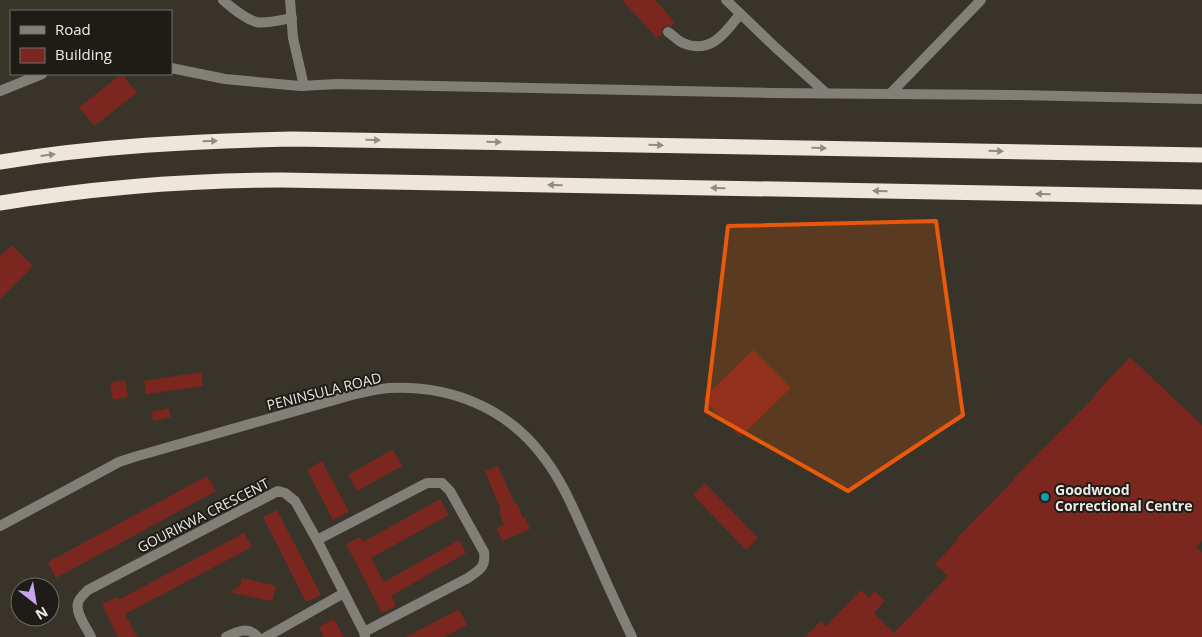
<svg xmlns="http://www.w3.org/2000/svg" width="1202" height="637" font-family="'Open Sans',sans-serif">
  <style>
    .building { fill: #7c2620 }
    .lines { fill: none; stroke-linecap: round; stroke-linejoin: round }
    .minor { stroke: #827f79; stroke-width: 10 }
    .motorway { stroke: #eee7d9; stroke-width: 15 }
    .oneway { fill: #908c82 }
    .marked { fill: #e8590c; fill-opacity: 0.2; stroke: #e8590c; stroke-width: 4; stroke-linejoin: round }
    .culture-dot { fill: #0f9aa8; stroke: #1e1c17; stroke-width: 2 }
    .labels { text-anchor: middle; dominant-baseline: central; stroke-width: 4; stroke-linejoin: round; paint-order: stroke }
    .street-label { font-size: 14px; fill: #edeae3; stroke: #1e1c17 }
    .poi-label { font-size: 14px; font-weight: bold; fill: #edeae3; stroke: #1e1c17; text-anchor: start }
  </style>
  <rect width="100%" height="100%" fill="#383429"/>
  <g class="building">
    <path d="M 622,0 L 655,0 L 675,22 L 671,26 L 665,26 L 663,28 L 662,34 L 657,38 Z"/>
    <path d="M 122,74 L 137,93 L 94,126 L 79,107 Z"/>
    <path d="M 12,245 L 33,266 L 0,299 L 0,256 Z"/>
    <path d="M 753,350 L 791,388 L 740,437 L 703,399 Z"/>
    <path d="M 1130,357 L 1202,425 L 1202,541 L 1196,547 L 1202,552 L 1202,637 L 805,637 L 821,621 L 826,626 L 861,590 L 869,598 L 875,591 L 885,601 L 874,613 L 894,633 L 948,576 L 935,564 L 958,540 L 956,539 L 1014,480 L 1013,479 L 1027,465 L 1096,395 L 1095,394 Z"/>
    <path d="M 201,372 L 203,386 L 146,394 L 144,381 Z"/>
    <path d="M 125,380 L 128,397 L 113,400 L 110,383 Z"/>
    <path d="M 169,408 L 171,417 L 153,421 L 151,412 Z"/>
    <path d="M 393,449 L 402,466 L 357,491 L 348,475 Z"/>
    <path d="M 322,461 L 349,512 L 333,520 L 307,470 Z"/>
    <path d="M 498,466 L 515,504 L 517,503 L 523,518 L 525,517 L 530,529 L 502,541 L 497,528 L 504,525 L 499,511 L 501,510 L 485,471 Z"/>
    <path d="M 207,476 L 216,491 L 56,578 L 48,562 Z"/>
    <path d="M 705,483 L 758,538 L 746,550 L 693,495 Z"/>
    <path d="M 440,499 L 449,515 L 371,558 L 384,582 L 459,540 L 466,553 L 391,596 L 396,606 L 382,613 L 346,544 L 360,537 L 363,542 Z"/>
    <path d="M 277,510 L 321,595 L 306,602 L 263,517 Z"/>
    <path d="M 244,533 L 252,547 L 125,614 L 137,637 L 118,637 L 102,604 L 117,597 L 118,600 Z"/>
    <path d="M 242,578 L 276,586 L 272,601 L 229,592 L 240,586 Z"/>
    <path d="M 459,609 L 467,625 L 444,637 L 406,637 Z"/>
    <path d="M 334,619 L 344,637 L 324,637 L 319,627 Z"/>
  </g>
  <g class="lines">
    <g class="minor">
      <path d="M 223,0 C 232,8 244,18 256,22 C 267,24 281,20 292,18"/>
      <path d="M 290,0 L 293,38 L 304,86"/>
      <path d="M 726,0 L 775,47 L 826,93"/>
      <path d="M 668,32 C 673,35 678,41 683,43 C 711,55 726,32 740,14"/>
      <path d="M 171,68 L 225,79 L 300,86 L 337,84 L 772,93 L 1011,95 L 1202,99"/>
      <path d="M 0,91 L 42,74"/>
      <path d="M 890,94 L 981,0"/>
      <path d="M 0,526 L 119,462 L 134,457 L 352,395 C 364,392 377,389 389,388 C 451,385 508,408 545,459 C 564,484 576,515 589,543 C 603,575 617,606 632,637"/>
      <path d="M 317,540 L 427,483 L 442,483 L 450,491 L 484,552 C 486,568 479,570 468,578 L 364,632"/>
      <path d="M 91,637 C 87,628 75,613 78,603 C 79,598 84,594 88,590 L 278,491 L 285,493 L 295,501 L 317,540 L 364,632 L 365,637"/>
      <path d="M 226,637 C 238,631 248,626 258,637"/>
      <path d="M 266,637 L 344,593"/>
    </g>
    <g class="motorway">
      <path d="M 0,162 C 97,146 194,141 292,139 L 1202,155"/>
      <path d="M 0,203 C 93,188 188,180 282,180 L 1202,197"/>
    </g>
  </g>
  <defs><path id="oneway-solid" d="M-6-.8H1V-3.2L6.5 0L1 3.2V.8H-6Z" transform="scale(1.25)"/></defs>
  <g class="oneway">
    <use href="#oneway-solid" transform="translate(373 140) rotate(1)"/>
    <use href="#oneway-solid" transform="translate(210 141) rotate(-2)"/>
    <use href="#oneway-solid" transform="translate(494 142) rotate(1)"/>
    <use href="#oneway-solid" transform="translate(656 145) rotate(1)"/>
    <use href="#oneway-solid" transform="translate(819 148) rotate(1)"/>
    <use href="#oneway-solid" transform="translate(996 151) rotate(1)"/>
    <use href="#oneway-solid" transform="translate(48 155) rotate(-7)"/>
    <use href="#oneway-solid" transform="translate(555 185) rotate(-179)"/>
    <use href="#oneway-solid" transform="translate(718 188) rotate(-179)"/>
    <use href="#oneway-solid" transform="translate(880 191) rotate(-179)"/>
    <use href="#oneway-solid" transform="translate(1043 194) rotate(-179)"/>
  </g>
  <path class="marked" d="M 936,221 L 963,415 L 848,491 L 706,411 L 728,226 Z"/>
  <circle class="culture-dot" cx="1045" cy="497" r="5"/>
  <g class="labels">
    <g class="street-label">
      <text transform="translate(324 391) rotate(-14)">PENINSULA ROAD</text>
      <text transform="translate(203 515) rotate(-27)">GOURIKWA CRESCENT</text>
    </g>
    <g class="poi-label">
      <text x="1055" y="489">Goodwood<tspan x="1055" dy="16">Correctional Centre</tspan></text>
    </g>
  </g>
  <rect x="10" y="10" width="162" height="65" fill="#1e1c17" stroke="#716e69"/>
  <rect x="20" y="26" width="25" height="8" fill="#827f79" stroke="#716e69"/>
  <text x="55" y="35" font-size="15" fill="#edeae3">Road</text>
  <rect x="20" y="48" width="25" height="15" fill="#7c2620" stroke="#716e69"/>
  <text x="55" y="60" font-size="15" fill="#edeae3">Building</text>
  <g transform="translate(35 602) rotate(149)"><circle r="24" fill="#1e1c17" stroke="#716e69"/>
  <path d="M0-4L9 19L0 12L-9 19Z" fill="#c7a6ef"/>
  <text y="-8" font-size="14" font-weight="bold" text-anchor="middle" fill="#edeae3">N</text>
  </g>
</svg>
